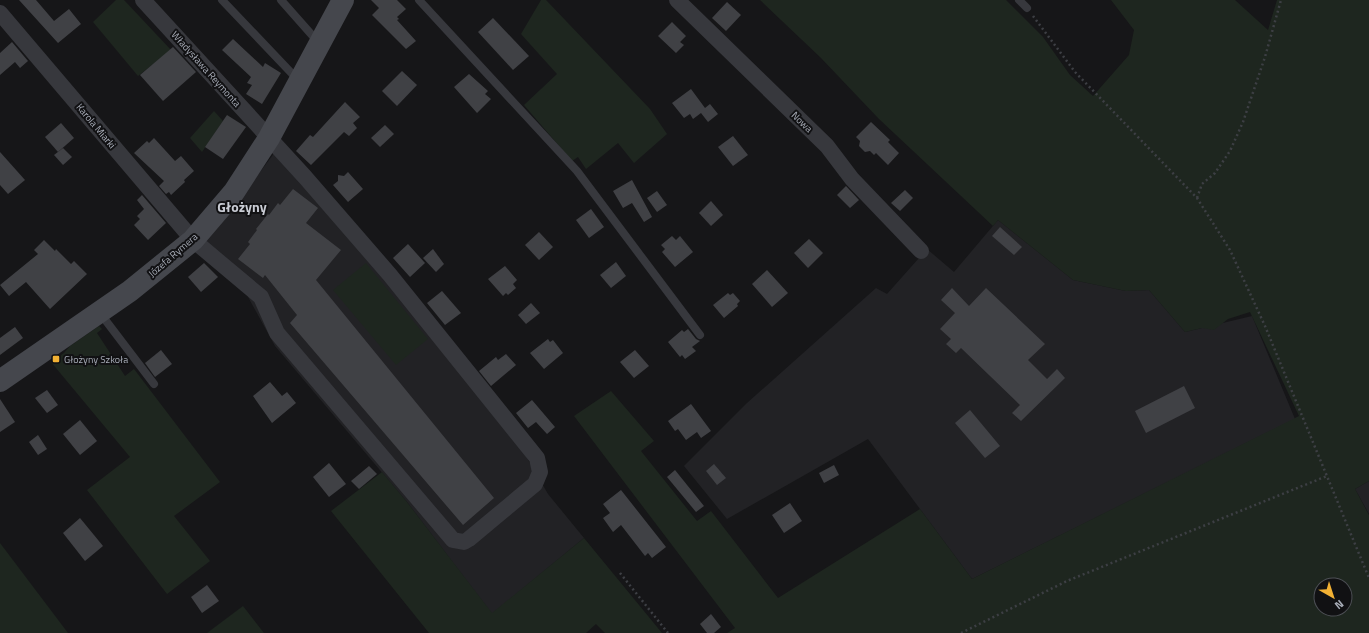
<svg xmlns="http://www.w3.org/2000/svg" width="1369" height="633" font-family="'Titillium Web',sans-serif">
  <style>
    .built { fill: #222225 }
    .green { fill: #1e261f; fill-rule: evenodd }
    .building { fill: #404145 }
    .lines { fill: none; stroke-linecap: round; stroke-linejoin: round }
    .path { stroke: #3d3f44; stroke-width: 2.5; stroke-dasharray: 2 3; stroke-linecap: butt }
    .lane { stroke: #37383d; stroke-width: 8 }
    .street { stroke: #37383d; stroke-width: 16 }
    .secondary { stroke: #45474d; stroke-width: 22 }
    .poi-dot { fill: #f2b134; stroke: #111113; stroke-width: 1.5 }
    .labels { text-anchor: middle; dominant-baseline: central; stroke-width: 4; stroke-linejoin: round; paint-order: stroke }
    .street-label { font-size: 10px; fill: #a8adb8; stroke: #111113 }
    .poi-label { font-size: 10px; fill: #a8adb8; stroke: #111113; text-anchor: start }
    .district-label { font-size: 14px; font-weight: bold; fill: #c9ccd4; stroke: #111113 }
  </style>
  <rect width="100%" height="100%" fill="#161618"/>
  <g class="built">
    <path d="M 275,152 L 343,228 L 516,439 L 548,494 L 584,538 L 492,614 L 407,502 L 275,346 L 247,295 L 198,249 L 236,204 Z"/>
    <path d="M 998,220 L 1073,280 L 1126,291 L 1149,290 L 1185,332 L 1252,316 L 1295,419 L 972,579 L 868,439 L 727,519 L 684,466 L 747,403 L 876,288 L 887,294 L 927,249 L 954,272 Z"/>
    <path d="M 1369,481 L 1369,514 L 1355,489 Z"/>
  </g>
  <g class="green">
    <path d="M 116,0 L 124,0 L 171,50 L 138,76 L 93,22 Z"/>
    <path d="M 541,0 L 546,0 L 650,109 L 667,134 L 634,163 L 618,143 L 586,169 L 578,157 L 572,161 L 524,105 L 557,74 L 521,34 Z"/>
    <path d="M 760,0 L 1006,0 L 1043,37 L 1070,75 L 1093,96 L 1129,55 L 1134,30 L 1111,0 L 1235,0 L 1268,30 L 1277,0 L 1369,0 L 1369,481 L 1355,489 L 1369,515 L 1369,633 L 727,633 L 735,628 L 574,416 L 611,391 L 654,441 L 641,451 L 697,521 L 711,511 L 778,598 L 920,509 L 972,579 L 1299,416 L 1250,312 L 1228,319 L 1214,330 L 1202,328 L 1185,332 L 1149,290 L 1126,291 L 1073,280 L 998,220 L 993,226 L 879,119 L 821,58 ZM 1321,585 L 1345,585 L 1345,609 L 1321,609 Z"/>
    <path d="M 214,111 L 223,121 L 202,152 L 190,138 Z"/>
    <path d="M 366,263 L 428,339 L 396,365 L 333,290 Z"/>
    <path d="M 99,326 L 102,329 L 97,333 L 125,376 L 134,369 L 220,482 L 174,516 L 210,561 L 167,594 L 87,490 L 130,457 L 51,362 L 64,353 L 70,346 Z"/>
    <path d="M 382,472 L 407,502 L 492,613 L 584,538 L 662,633 L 605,633 L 596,624 L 586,633 L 429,633 L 331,511 Z"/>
    <path d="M 0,543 L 68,633 L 0,633 Z"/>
    <path d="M 243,606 L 264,633 L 207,633 Z"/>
  </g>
  <g class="building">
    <path d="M 19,0 L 36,0 L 54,21 L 69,9 L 81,24 L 58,43 Z"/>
    <path d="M 371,0 L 397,0 L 406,9 L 397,17 L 399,19 L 397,20 L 416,41 L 406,49 L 372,15 L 379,8 Z"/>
    <path d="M 727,2 L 741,15 L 726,31 L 712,18 Z"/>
    <path d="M 493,18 L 529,56 L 513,70 L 478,32 Z"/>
    <path d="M 672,22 L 686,36 L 680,42 L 684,45 L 676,53 L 658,36 Z"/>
    <path d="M 233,39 L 263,67 L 265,63 L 281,73 L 262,104 L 246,94 L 252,85 L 247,83 L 251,77 L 222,50 Z"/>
    <path d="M 12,42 L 28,61 L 20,68 L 15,62 L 0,75 L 0,53 Z"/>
    <path d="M 173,47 L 196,72 L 163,101 L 140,75 Z"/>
    <path d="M 402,71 L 417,85 L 397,106 L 382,91 Z"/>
    <path d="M 469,74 L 488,91 L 485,94 L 491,99 L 477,113 L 454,87 Z"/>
    <path d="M 691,89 L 705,108 L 710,104 L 718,114 L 708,122 L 701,113 L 693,119 L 690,114 L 684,118 L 672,103 Z"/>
    <path d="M 345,102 L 360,117 L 353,123 L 357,128 L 349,136 L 344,132 L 311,165 L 296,151 L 310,135 L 313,137 Z"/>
    <path d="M 227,115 L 246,127 L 223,159 L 205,147 Z"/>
    <path d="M 871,122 L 890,140 L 888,142 L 899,153 L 888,165 L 876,153 L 874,155 L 870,151 L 865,152 L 859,146 L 860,141 L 856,137 Z"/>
    <path d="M 61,123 L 74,138 L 58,152 L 45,137 Z"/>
    <path d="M 385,125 L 394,134 L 380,147 L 371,138 Z"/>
    <path d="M 733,136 L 748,155 L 733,166 L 718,147 Z"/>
    <path d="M 154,138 L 175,161 L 181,156 L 194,171 L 184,180 L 185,182 L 171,195 L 169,192 L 166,194 L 159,186 L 164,181 L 134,153 L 147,141 L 149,143 Z"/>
    <path d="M 63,148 L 72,157 L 63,165 L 54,155 Z"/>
    <path d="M 0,152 L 25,180 L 8,194 L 0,185 Z"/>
    <path d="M 348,172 L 363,189 L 348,202 L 333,185 L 338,181 L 338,175 L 344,176 Z"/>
    <path d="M 632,180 L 652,217 L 644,222 L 632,203 L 623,208 L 613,191 Z"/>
    <path d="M 846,186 L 859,200 L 850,208 L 837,195 Z"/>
    <path d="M 293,189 L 318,208 L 306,223 L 341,250 L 316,280 L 494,498 L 463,525 L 290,323 L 297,315 L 265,275 L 263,278 L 238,259 L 250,244 L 248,242 L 257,230 L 256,229 L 268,214 L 269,215 L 278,203 L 280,205 Z"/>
    <path d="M 905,190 L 913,198 L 900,211 L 891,203 Z"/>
    <path d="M 657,191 L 667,205 L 657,212 L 647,198 Z"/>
    <path d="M 142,195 L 166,223 L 148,240 L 134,225 L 140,219 L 137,216 L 144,209 L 137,200 Z"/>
    <path d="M 711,201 L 723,215 L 711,226 L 699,213 Z"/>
    <path d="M 591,209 L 604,227 L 589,238 L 576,220 Z"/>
    <path d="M 1000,227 L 1022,247 L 1014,255 L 992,236 Z"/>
    <path d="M 539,232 L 553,247 L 539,260 L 525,245 Z"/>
    <path d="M 672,236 L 676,240 L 680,236 L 693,252 L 675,267 L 662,252 L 665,249 L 661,245 Z"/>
    <path d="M 809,239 L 823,253 L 808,268 L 794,253 Z"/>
    <path d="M 44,240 L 55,251 L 56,249 L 71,264 L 74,261 L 87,274 L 50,309 L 26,282 L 9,296 L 0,285 L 38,254 L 34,250 Z"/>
    <path d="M 408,244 L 425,263 L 410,277 L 393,258 Z"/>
    <path d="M 433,249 L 444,264 L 436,272 L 423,258 Z"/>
    <path d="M 616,262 L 626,276 L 611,288 L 600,275 Z"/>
    <path d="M 204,263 L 218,277 L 201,292 L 188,277 Z"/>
    <path d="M 505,266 L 517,280 L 513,284 L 516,288 L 508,295 L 506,293 L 503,296 L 488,279 Z"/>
    <path d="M 767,270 L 788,293 L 772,307 L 752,284 Z"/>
    <path d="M 952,288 L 969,306 L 986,288 L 1045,344 L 1028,360 L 1047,379 L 1057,369 L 1065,378 L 1021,421 L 1012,413 L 1020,405 L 961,348 L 956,353 L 946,344 L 951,339 L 940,329 L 955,313 L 941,300 Z"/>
    <path d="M 442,291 L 461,313 L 445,325 L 427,303 Z"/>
    <path d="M 728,293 L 730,295 L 733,293 L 740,301 L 737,304 L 738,306 L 724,318 L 713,305 Z"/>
    <path d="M 531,303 L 540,313 L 526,324 L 518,315 Z"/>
    <path d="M 15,327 L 23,338 L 0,355 L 0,338 Z"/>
    <path d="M 688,329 L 696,339 L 700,341 L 692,347 L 696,351 L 685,359 L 682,355 L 680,357 L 668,342 L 682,330 L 684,332 Z"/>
    <path d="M 548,339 L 550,342 L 553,340 L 563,353 L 544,369 L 530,353 Z"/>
    <path d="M 161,350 L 172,364 L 155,377 L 145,363 Z"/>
    <path d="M 635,350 L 649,366 L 634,378 L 620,362 Z"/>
    <path d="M 506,354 L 516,365 L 491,386 L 479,371 L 496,357 L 498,360 Z"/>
    <path d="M 270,382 L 282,396 L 287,392 L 296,403 L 272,423 L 253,396 Z"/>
    <path d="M 1184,386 L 1195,408 L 1146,433 L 1135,411 Z"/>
    <path d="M 47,390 L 58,405 L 47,413 L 35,398 Z"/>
    <path d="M 0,399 L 15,422 L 0,432 Z"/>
    <path d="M 532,400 L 555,427 L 547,434 L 536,422 L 528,428 L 516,413 Z"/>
    <path d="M 691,404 L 711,431 L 701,438 L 697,432 L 686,440 L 678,429 L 675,431 L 668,421 Z"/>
    <path d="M 970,410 L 1000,446 L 985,458 L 955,423 Z"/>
    <path d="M 80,420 L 97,441 L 80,455 L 63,434 Z"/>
    <path d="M 38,435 L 47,449 L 38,455 L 29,442 Z"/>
    <path d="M 329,463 L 346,484 L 329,497 L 313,477 Z"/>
    <path d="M 714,464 L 726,478 L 717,485 L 706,471 Z"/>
    <path d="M 834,465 L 839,475 L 824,483 L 819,473 Z"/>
    <path d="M 369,466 L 377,474 L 359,489 L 351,481 Z"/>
    <path d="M 675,470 L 704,506 L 696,512 L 667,477 Z"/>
    <path d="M 621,490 L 666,547 L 652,558 L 648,553 L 645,556 L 621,525 L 613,532 L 603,518 L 610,513 L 603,504 Z"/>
    <path d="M 790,503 L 802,521 L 784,533 L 772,515 Z"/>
    <path d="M 80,518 L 103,546 L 85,561 L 63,533 Z"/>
    <path d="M 207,585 L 219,601 L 202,613 L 191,597 Z"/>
    <path d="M 711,614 L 721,627 L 714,633 L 707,633 L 700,624 Z"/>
  </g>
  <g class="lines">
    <g class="path">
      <path d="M 1033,16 L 1075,72 L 1197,198 L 1230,250 L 1265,326 L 1369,578"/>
      <path d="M 1197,198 L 1202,184 L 1215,173 L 1230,151 L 1243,122 L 1265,57 L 1281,0"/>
      <path d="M 620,573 L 668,633"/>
      <path d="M 961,633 L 1067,581 L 1327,476"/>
    </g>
    <g class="lane">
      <path d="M 222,0 L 299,81"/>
      <path d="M 281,0 L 319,43"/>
      <path d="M 419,0 L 577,171 L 700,335"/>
      <path d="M 1019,0 L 1027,8"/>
      <path d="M 100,313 L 154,384"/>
    </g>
    <g class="street">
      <path d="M 677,0 L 827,146 L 852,179 L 921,251"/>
      <path d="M 0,13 L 193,240 L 261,297 L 277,333 L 453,540 L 464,542 L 469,539 L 535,484 L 540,472 L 537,458 L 390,275 L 305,177 L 143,0"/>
    </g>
    <path class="secondary" d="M 0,381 L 130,291 L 193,240 L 234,192 L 269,138 L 343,0"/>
  </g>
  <rect class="poi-dot" x="52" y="355" width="8" height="8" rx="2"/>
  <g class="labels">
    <g class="street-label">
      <text transform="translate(206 69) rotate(48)">Władysława Reymonta</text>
      <text transform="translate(802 122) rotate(44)">Nowa</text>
      <text transform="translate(96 126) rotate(50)">Karola Miarki</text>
      <text transform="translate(173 255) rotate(-41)">Józefa Rymera</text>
    </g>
    <g class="poi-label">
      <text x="64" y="359">Głożyny Szkoła</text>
    </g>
    <g class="district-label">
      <text x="242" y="206">Głożyny</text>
    </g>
  </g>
  <g transform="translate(1333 597) rotate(141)"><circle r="19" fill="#111113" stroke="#4d4f55"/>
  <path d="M0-3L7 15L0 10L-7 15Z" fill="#f2b134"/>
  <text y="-6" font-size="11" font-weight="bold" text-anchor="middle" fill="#a8adb8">N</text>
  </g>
</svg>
